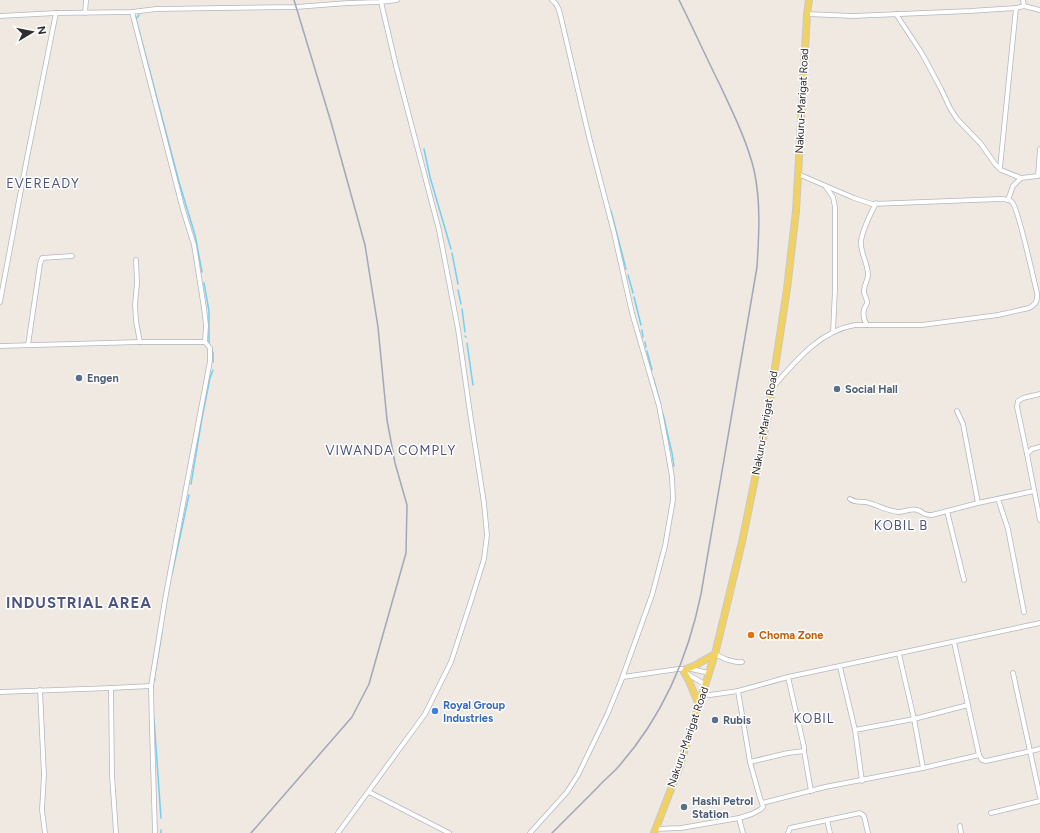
<svg xmlns="http://www.w3.org/2000/svg" width="1040" height="833" font-family="Figtree,sans-serif">
  <style>
    .lines { fill: none; stroke-linecap: round; stroke-linejoin: round }
    .stream { stroke: #75cff0; stroke-width: 1.5 }
    .street-casing { stroke: #b4b7c1; stroke-width: 5.5 }
    .primary-casing { stroke: #c9c9c9; stroke-width: 8 }
    .street { stroke: #fff; stroke-width: 4 }
    .primary { stroke: #f2d163; stroke-width: 6 }
    .rail { stroke: #a3a6b8; stroke-width: 1.5 }
    .service-dot { fill: #5c6f8a; stroke: #fff; stroke-width: 1.5 }
    .food-dot { fill: #e8710a; stroke: #fff; stroke-width: 1.5 }
    .shop-dot { fill: #3f7fe0; stroke: #fff; stroke-width: 1.5 }
    .labels { text-anchor: middle; dominant-baseline: central; stroke-width: 3; stroke-linejoin: round; paint-order: stroke }
    .street-label { font-size: 11px; fill: #2e2e2e; stroke: #fff }
    .service-label { font-size: 11px; font-weight: bold; fill: #4e5e75; stroke: #fff; text-anchor: start }
    .food-label { font-size: 11px; font-weight: bold; fill: #c56008; stroke: #fff; text-anchor: start }
    .shop-label { font-size: 11px; font-weight: bold; fill: #366cbe; stroke: #fff; text-anchor: start }
    .quarter-label { font-size: 13px; letter-spacing: 1px; fill: #4d5680; stroke: #fff }
    .district-label { font-size: 15px; font-weight: bold; letter-spacing: 1px; fill: #4d5680; stroke: #fff }
  </style>
  <rect width="100%" height="100%" fill="#efe9e1"/>
  <g class="lines">
    <g class="stream">
      <path d="M 139,15 L 136,19 L 179,182 L 195,235 L 202,272"/>
      <path d="M 424,149 L 430,177 L 451,249"/>
      <path d="M 611,211 L 626,269"/>
      <path d="M 452,253 L 458,284"/>
      <path d="M 628,275 L 633,293"/>
      <path d="M 204,283 L 209,311 L 209,344"/>
      <path d="M 458,290 L 461,304"/>
      <path d="M 634,297 L 641,325"/>
      <path d="M 462,309 L 465,332"/>
      <path d="M 642,330 L 643,337"/>
      <path d="M 465,336 L 466,337"/>
      <path d="M 645,342 L 646,347"/>
      <path d="M 467,343 L 473,385"/>
      <path d="M 211,348 L 213,353 L 213,362"/>
      <path d="M 647,351 L 652,370"/>
      <path d="M 653,377 L 660,402"/>
      <path d="M 663,414 L 672,453 L 674,466"/>
      <path d="M 191,484 L 202,418 L 210,378 L 213,370"/>
      <path d="M 172,574 L 189,495"/>
      <path d="M 155,674 L 162,632"/>
      <path d="M 154,681 L 155,679"/>
      <path d="M 154,719 L 161,818"/>
      <path d="M 161,830 L 161,833"/>
    </g>
    <g class="street-casing">
      <g id="street">
        <path d="M 1023,0 L 1024,6"/>
        <path d="M 132,12 L 183,210 L 194,245 L 204,308 L 206,325 L 205,342 L 210,348 L 210,361 L 166,594 L 151,686 L 152,729 L 155,833"/>
        <path d="M 85,13 L 86,0"/>
        <path d="M 807,14 L 853,16 L 970,11 L 1016,8 L 1024,6 L 1040,10"/>
        <path d="M 896,14 L 921,52 L 925,59 L 941,89 L 950,108 L 957,119 L 981,144 L 995,164 L 1001,170 L 1021,178"/>
        <path d="M 0,16 L 56,13 L 132,12 L 156,9 L 296,7 L 348,3 L 381,2 L 397,0"/>
        <path d="M 1000,168 L 1016,8"/>
        <path d="M 826,187 L 833,197 L 835,207 L 835,289 L 833,332"/>
        <path d="M 1008,200 L 1013,186 L 1021,178 L 1038,176 L 1040,149"/>
        <path d="M 136,260 L 137,283 L 135,305 L 136,321 L 140,342"/>
        <path d="M 0,302 L 26,163 L 56,13"/>
        <path d="M 867,325 C 864,320 862,313 865,307 C 866,305 867,305 867,302 C 867,298 863,294 864,290 C 864,285 868,280 868,275 C 868,263 860,253 861,241 C 863,228 870,215 876,203"/>
        <path d="M 28,345 L 40,264 L 42,258 L 72,256"/>
        <path d="M 0,346 L 140,342 L 205,342"/>
        <path d="M 772,388 C 795,362 819,331 855,325 L 922,325 L 998,315 L 1029,308 C 1036,305 1038,300 1037,293 C 1034,281 1018,207 1012,202 C 1009,199 1004,199 1000,199 L 872,204 L 854,198 L 798,174"/>
        <path d="M 957,411 L 963,424 L 978,503"/>
        <path d="M 1040,447 L 1032,449 L 1027,454 L 1040,520"/>
        <path d="M 1027,454 L 1017,407 L 1018,401 L 1023,398 L 1040,394"/>
        <path d="M 850,499 C 855,503 859,501 865,502 C 876,504 887,511 898,512 C 904,512 912,508 917,510 C 925,512 921,515 932,515 L 978,503 L 1034,491"/>
        <path d="M 998,499 L 1008,529 L 1024,612"/>
        <path d="M 947,511 L 964,580"/>
        <path d="M 954,642 L 979,755"/>
        <path d="M 715,654 C 723,658 732,663 742,662"/>
        <path d="M 899,654 L 914,719 L 923,768"/>
        <path d="M 840,667 L 855,730 L 862,781"/>
        <path d="M 686,673 L 706,685"/>
        <path d="M 1013,673 L 1040,797"/>
        <path d="M 623,677 L 678,669 L 691,669 L 709,673"/>
        <path d="M 788,677 L 804,747 L 804,751 L 811,791"/>
        <path d="M 111,688 L 112,775 L 116,833"/>
        <path d="M 40,690 L 44,775 L 42,810 L 45,833"/>
        <path d="M 738,691 L 750,762 L 760,798 L 762,803"/>
        <path d="M 0,692 L 111,688 L 151,686"/>
        <path d="M 703,694 L 710,695 L 738,691 L 788,677 L 1040,623"/>
        <path d="M 855,730 L 914,719 L 968,705"/>
        <path d="M 750,762 L 788,753 L 804,751"/>
        <path d="M 369,792 L 449,833"/>
        <path d="M 991,813 L 1040,801"/>
        <path d="M 739,818 L 743,833"/>
        <path d="M 827,820 L 830,833"/>
        <path d="M 960,826 L 961,833"/>
        <path d="M 655,829 L 681,828 L 739,818 L 752,814 L 761,809 L 763,807 L 762,803 L 825,787 L 923,768 L 979,755 L 982,760 L 986,761 L 1040,749"/>
        <path d="M 338,833 L 425,714 L 451,662 L 471,601 L 484,559 L 487,535 L 484,503 L 470,413 L 458,329 L 439,230 L 396,66 L 381,2"/>
        <path d="M 530,833 L 567,792 L 578,775 L 607,715 L 621,681 L 652,595 L 665,546 L 673,500 L 672,477 L 667,448 L 659,406 L 632,313 L 614,233 L 589,137 L 562,22 C 560,14 559,5 552,0"/>
        <path d="M 788,833 L 790,828 L 860,813 L 864,816 L 868,833"/>
      </g>
    </g>
    <g class="primary-casing">
      <g id="primary">
        <path d="M 686,669 L 694,666 L 715,654"/>
        <path d="M 684,672 L 689,681 L 699,705"/>
        <path d="M 654,833 L 678,771 L 715,654 L 742,542 L 767,420 L 787,289 L 796,211 L 807,14 L 809,0"/>
      </g>
    </g>
    <use href="#street" class="street"/>
    <use href="#primary" class="primary"/>
    <g class="rail">
      <path d="M 251,833 L 352,717 L 369,684 L 406,553 L 407,505 L 395,463 L 387,420 L 378,327 L 365,245 L 331,122 L 294,0"/>
      <path d="M 552,833 C 567,818 582,803 597,788 C 604,780 612,774 619,766 C 662,717 688,658 701,594 L 757,267 C 759,235 761,202 754,170 C 747,141 733,113 720,85 C 706,57 693,28 679,0"/>
    </g>
  </g>
  <g class="service-dot">
    <circle cx="79" cy="378" r="4"/>
    <circle cx="837" cy="389" r="4"/>
    <circle cx="715" cy="720" r="4"/>
    <circle cx="684" cy="807" r="4"/>
  </g>
  <circle class="food-dot" cx="751" cy="635" r="4"/>
  <circle class="shop-dot" cx="435" cy="711" r="4"/>
  <g class="labels">
    <g class="street-label">
      <text transform="translate(802 101) rotate(-87)">Nakuru-Marigat Road</text>
      <text transform="translate(765 423) rotate(-80)">Nakuru-Marigat Road</text>
      <text transform="translate(688 737) rotate(-71)">Nakuru-Marigat Road</text>
    </g>
    <g class="service-label">
      <text x="87" y="378">Engen</text>
      <text x="845" y="389">Social Hall</text>
      <text x="723" y="720">Rubis</text>
      <text x="692" y="801">Hashi Petrol<tspan x="692" dy="13">Station</tspan></text>
    </g>
    <g class="food-label">
      <text x="759" y="635">Choma Zone</text>
    </g>
    <g class="shop-label">
      <text x="443" y="705">Royal Group<tspan x="443" dy="13">Industries</tspan></text>
    </g>
    <g class="quarter-label">
      <text x="43" y="183">EVEREADY</text>
      <text x="391" y="450">VIWANDA COMPLY</text>
      <text x="901" y="525">KOBIL B</text>
      <text x="814" y="718">KOBIL</text>
    </g>
    <g class="district-label">
      <text x="79" y="603">INDUSTRIAL AREA</text>
    </g>
  </g>
  <g transform="translate(32 32) rotate(80)" stroke="#ffffff" stroke-width="3" paint-order="stroke">
  <path d="M0-3L7 15L0 10L-7 15Z" fill="#2e2e2e"/>
  <text y="-6" font-size="11" font-weight="bold" text-anchor="middle" fill="#2e2e2e">N</text>
  </g>
</svg>
